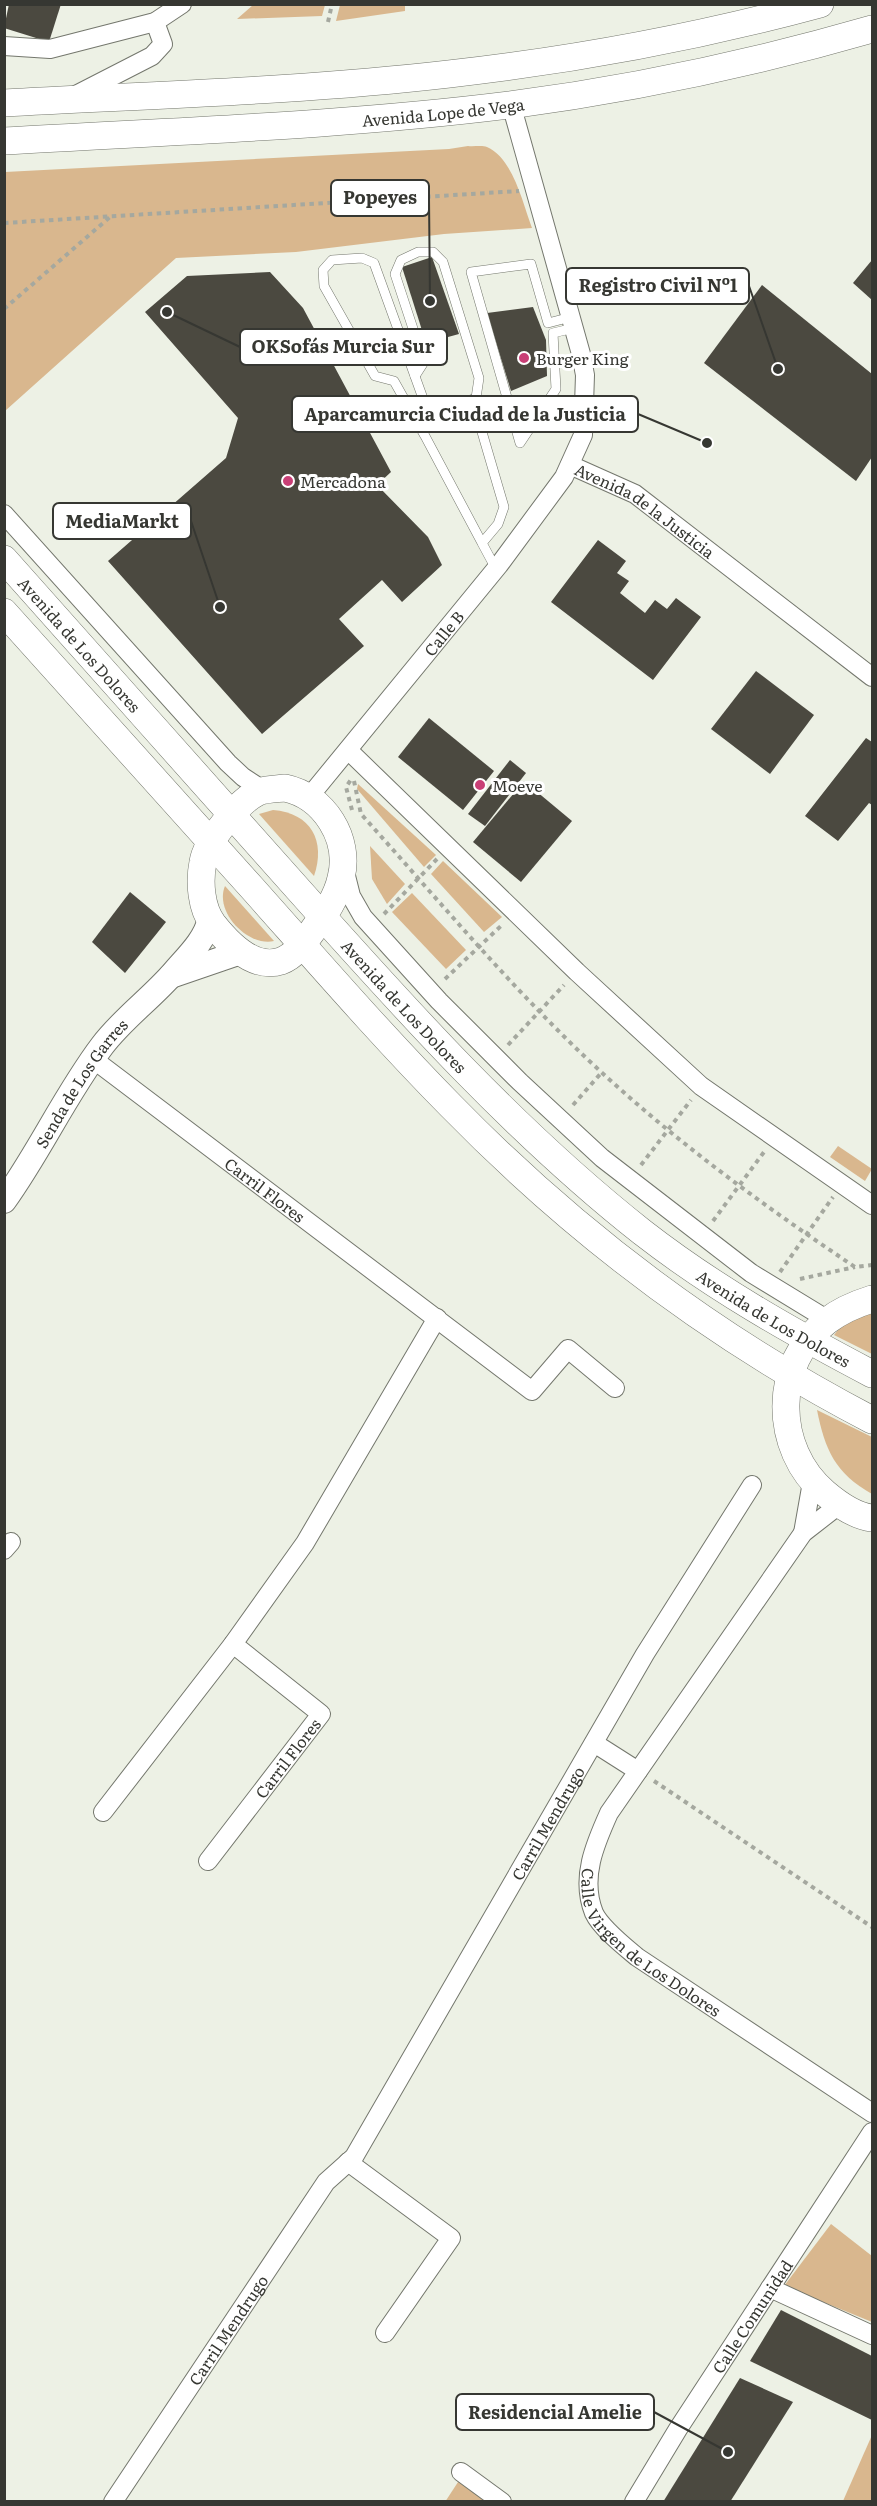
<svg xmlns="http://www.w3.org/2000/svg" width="877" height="2506" font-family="Literata,serif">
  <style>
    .green { fill: #d9b78e }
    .building { fill: #4b4940 }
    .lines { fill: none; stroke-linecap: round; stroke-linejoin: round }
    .lane-casing { stroke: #74776d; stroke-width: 10 }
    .street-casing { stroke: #74776d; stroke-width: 20 }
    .secondary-casing { stroke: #74776d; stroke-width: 26 }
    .primary-casing { stroke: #74776d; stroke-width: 28 }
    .path { stroke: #a5a89f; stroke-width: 4; stroke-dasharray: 4.5 4.5; stroke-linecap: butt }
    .lane { stroke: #fff; stroke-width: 9 }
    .street { stroke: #fff; stroke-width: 18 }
    .secondary { stroke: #fff; stroke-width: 24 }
    .primary { stroke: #fff; stroke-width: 27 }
    .poi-dot { fill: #c93f76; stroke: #fff; stroke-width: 2 }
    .labels { text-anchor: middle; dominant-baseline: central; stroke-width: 6; stroke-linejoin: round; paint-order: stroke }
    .street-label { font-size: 16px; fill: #363732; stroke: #fff }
    .poi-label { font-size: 16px; fill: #363732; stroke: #fff; text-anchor: start }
    .leader { fill: none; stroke: #363732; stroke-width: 2 }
    .callout-dot { fill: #363732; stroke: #fff; stroke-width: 2 }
    .callout { fill: #fff; stroke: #363732; stroke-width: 2 }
    .callout-label { font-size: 18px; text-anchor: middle; font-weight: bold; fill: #363732 }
  </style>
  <rect width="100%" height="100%" fill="#edf1e5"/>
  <g class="green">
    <path d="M 253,5 L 253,4 L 325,5 L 322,16 L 237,19 Z"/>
    <path d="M 340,5 L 405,5 L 405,11 L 336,21 Z"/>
    <path d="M 468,146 C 473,147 482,145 487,147 C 513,158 523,204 532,228 L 444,234 L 296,252 L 176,258 L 5,411 L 5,172 L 449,149 Z"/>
    <path d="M 358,784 L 436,855 L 424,867 L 357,789 Z"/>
    <path d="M 273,810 C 311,813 326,841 314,876 L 259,814 Z"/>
    <path d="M 370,846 L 405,884 L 387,904 L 372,879 Z"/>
    <path d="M 443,861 L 502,917 L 484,932 L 431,874 Z"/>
    <path d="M 225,886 L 274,941 C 248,947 214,912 225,886 Z"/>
    <path d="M 412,893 L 466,950 L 446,969 L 392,912 Z"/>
    <path d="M 838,1146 L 872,1169 L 865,1181 L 830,1157 Z"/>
    <path d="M 864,1313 L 872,1313 L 872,1354 L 834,1335 L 841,1326 Z"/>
    <path d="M 817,1410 L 872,1437 L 872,1494 C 835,1473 825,1450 817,1410 Z"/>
    <path d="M 831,2224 L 872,2256 L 872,2322 L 784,2286 Z"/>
    <path d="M 872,2435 L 872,2501 L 843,2501 Z"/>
    <path d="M 460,2479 L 490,2502 L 445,2502 Z"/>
  </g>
  <g class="building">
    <path d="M 9,4 L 61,4 L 49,42 L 4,28 Z"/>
    <path d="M 432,257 L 459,334 L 426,343 L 402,267 Z"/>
    <path d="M 872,260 L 872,300 L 853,283 Z"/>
    <path d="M 270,272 L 303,308 L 391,472 L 377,485 L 428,537 L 442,565 L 402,602 L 382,580 L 339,619 L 364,646 L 262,734 L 108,561 L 226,458 L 238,418 L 145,312 L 187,276 Z"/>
    <path d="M 762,285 L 872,374 L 872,457 L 856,481 L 704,363 Z"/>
    <path d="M 533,307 L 546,340 L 547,376 L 511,391 L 487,313 Z"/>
    <path d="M 598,540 L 626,561 L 617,573 L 629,581 L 620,593 L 645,613 L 655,600 L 667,609 L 676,598 L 701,617 L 653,680 L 551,602 Z"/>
    <path d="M 756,671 L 814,715 L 770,774 L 711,729 Z"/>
    <path d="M 429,718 L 494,771 L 463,810 L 398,757 Z"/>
    <path d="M 866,738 L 872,742 L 872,805 L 869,803 L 838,841 L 805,816 Z"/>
    <path d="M 510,760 L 526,773 L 485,826 L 468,814 Z"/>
    <path d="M 524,781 L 572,821 L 521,882 L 473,842 Z"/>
    <path d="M 130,892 L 166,922 L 125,973 L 92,942 Z"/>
    <path d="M 781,2310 L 872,2356 L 872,2420 L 750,2361 Z"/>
    <path d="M 740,2378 L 793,2402 L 730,2502 L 663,2502 Z"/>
  </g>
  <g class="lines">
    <g class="lane-casing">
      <g id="lane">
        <path d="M 571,317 L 548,323 L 531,264 L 471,272 L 520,443 L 556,389 L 553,333 L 574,328"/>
        <path d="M 415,376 L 424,362 L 395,274 L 401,260 L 418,252 L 433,252 L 443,262 L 479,378 L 476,398"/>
        <path d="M 482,543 L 425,436 L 394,381 L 375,376 L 324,286 L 323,270 L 332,260 L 362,258 L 374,263 L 425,404 L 417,423 L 438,412 L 476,398 L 477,415 L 504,507 L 498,524 L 482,543 L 496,569"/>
      </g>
    </g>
    <g class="street-casing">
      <g id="street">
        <path d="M 4,46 L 50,49 L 155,22 L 182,4"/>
        <path d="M 74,96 L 152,56 L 163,44 L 155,22"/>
        <path id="s1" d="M 570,465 L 635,494 L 872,677"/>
        <path d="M 4,514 L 228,763 L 243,777 L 263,790"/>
        <path d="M 348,750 L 577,972 L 701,1086 L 872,1205"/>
        <path id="s2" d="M 309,797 L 499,565 L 564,477 L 583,435 L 585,375 L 581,354 L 511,104"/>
        <path d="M 345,872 L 351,896 L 363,917 L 439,1001 L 520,1082 L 602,1158 L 751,1273 L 828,1320"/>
        <path id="s3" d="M 93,1059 L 532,1391 L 568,1349 L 615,1388"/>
        <path id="s4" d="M 839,1505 L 803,1533 L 609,1813 C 595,1844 580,1878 594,1913 C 601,1928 624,1946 637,1957 L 872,2113"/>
        <path d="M 803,1533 L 812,1482"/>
        <path d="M 4,1550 L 11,1542"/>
        <path d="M 594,1743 L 638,1771"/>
        <path d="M 103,1812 L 233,1644 L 305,1543 L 437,1318"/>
        <path id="s5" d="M 208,1861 L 321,1714 L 233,1644"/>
        <path d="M 348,2162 L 451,2238 L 385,2333"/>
        <path d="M 770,2288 L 872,2335"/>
        <path d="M 461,2472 L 502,2502"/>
        <path id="s6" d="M 113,2502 L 326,2182 L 354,2157 L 645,1654 L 752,1485"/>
        <path id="s7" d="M 634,2502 L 678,2429 L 872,2132"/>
      </g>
    </g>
    <g class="secondary-casing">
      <g id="secondary">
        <path d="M 171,976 L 241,952"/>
        <path id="s8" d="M 4,1201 C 40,1151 65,1095 102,1046 C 123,1018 152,998 175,971 C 189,955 205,940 210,919"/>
      </g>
    </g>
    <g class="primary-casing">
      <g id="primary">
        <path d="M 4,103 C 153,95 302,91 449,74 C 574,60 698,37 820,4"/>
        <path id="s9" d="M 4,141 C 173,131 342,126 510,105 C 632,89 754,63 872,29"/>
        <path id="s10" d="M 4,559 C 102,669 199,778 297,888 C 405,1009 514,1131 642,1232 C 714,1288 792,1332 872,1374"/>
        <path d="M 4,612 C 87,704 170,796 253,889 C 318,962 382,1036 451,1106 C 574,1232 716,1339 872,1420"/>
        <path d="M 285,788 C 324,796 351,839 341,878 C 337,897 325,914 313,930 C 305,941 295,956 281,961 C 254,970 228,943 213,924 C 201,908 199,882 203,862 C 206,842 239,801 258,792 C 266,789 276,789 285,788 Z"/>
        <path d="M 872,1299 C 856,1304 841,1310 827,1321 C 772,1363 773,1449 825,1493 C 838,1504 855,1516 872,1518"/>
      </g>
    </g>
    <g class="path">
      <path d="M 328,22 L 332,4"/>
      <path d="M 4,223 L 519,191"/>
      <path d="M 4,309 L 110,217"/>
      <path d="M 354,781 L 361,814 C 445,907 526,1006 620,1089 C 694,1155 773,1212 855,1267 L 872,1265"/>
      <path d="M 352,810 L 346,787 L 352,778"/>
      <path d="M 384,914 L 437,859"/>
      <path d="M 445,979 L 503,924"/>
      <path d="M 508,1045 L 564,985"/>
      <path d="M 573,1105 L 602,1072"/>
      <path d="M 641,1165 L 691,1100"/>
      <path d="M 713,1221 L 764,1152"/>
      <path d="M 780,1272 L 833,1197"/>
      <path d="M 800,1279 L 855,1267"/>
      <path d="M 654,1781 L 872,1927"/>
    </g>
    <use href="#lane" class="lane"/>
    <use href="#street" class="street"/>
    <use href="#secondary" class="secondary"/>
    <use href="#primary" class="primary"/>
  </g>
  <g class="poi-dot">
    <circle cx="524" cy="358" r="6"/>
    <circle cx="288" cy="481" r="6"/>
    <circle cx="480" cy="785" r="6"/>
  </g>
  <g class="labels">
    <g class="street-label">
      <text stroke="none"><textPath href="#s9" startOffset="440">Avenida Lope de Vega</textPath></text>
      <text stroke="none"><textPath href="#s1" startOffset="88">Avenida de la Justicia</textPath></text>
      <text stroke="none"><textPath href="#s2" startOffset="212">Calle B</textPath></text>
      <text stroke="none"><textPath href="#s10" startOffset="114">Avenida de Los Dolores</textPath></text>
      <text stroke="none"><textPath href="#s10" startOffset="600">Avenida de Los Dolores</textPath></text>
      <text stroke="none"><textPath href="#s8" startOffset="141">Senda de Los Garres</textPath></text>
      <text stroke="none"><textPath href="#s3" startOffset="216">Carril Flores</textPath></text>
      <text stroke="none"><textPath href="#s10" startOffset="1086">Avenida de Los Dolores</textPath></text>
      <text stroke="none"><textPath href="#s5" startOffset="130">Carril Flores</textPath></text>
      <text stroke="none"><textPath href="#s6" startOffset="808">Carril Mendrugo</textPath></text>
      <text stroke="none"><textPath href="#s4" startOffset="548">Calle Virgen de Los Dolores</textPath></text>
      <text stroke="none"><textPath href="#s7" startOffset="220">Calle Comunidad</textPath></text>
      <text stroke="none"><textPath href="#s6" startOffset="207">Carril Mendrugo</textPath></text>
    </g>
    <g class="poi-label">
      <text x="536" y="358">Burger King</text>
      <text x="300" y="481">Mercadona</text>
      <text x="492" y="785">Moeve</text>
    </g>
  </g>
  <path class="leader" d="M430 301L429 198M778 369L749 286M167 312L240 347M707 443L638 414M220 607L191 521M728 2452L654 2412"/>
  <g class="callout-dot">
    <circle cx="430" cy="301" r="6"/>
    <circle cx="778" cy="369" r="6"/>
    <circle cx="167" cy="312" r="6"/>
    <circle cx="707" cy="443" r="6"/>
    <circle cx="220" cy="607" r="6"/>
    <circle cx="728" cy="2452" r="6"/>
  </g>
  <g class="callout">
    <rect x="331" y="180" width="98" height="36" rx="6"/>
    <rect x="566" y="268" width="183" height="36" rx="6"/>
    <rect x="240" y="329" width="207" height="36" rx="6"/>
    <rect x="292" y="396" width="346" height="36" rx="6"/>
    <rect x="53" y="503" width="138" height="36" rx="6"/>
    <rect x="456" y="2394" width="198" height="36" rx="6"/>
  </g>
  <g class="callout-label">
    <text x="380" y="204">Popeyes</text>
    <text x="658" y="292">Registro Civil Nº1</text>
    <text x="343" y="353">OKSofás Murcia Sur</text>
    <text x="465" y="421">Aparcamurcia Ciudad de la Justicia</text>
    <text x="122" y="528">MediaMarkt</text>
    <text x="555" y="2419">Residencial Amelie</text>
  </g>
  <rect width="877" height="2506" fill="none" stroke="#363732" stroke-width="12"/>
</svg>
